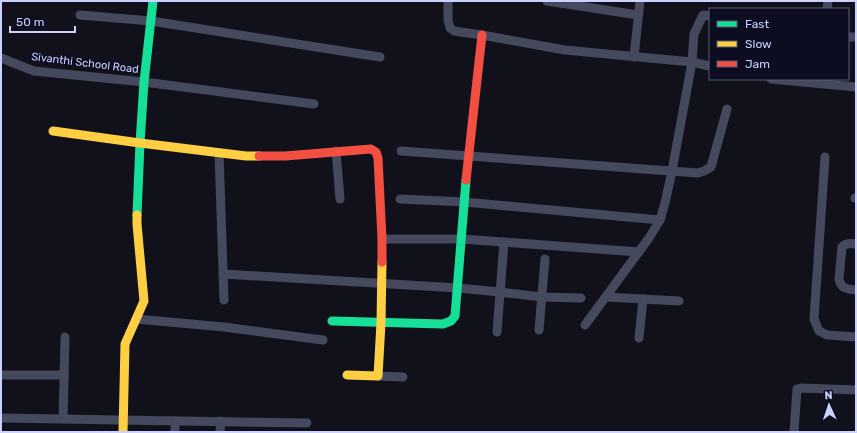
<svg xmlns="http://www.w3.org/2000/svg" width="857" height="433" font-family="Rubik,sans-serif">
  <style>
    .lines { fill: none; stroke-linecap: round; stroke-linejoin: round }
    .street { stroke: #45495d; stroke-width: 9 }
    .fast { stroke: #16e098; stroke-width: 9 }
    .slow { stroke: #ffcf43; stroke-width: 9 }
    .jam { stroke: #f24e42; stroke-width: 9 }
    .labels { text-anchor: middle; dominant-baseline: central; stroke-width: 3; stroke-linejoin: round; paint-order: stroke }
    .street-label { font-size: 11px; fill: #ccd2ff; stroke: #0c0d21 }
  </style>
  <rect width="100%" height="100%" fill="#11111c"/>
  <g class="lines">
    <g class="street">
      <path d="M 448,1 L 448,20 L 450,28 L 454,31 L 482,35 L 565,50 L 692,62 L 710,66"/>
      <path d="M 547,1 L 638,15"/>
      <path d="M 827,9 L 828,1"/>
      <path d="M 80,15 L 151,21 L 380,57"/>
      <path d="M 848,37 L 856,37"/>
      <path d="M 634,57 L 640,1"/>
      <path d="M 1,58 L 34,71 L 144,82 L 314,104"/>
      <path d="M 771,79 L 856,87"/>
      <path d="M 336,151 L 340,199"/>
      <path d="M 401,151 L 698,173 L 704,171 L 711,167 L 727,109"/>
      <path d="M 219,153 L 224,300"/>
      <path d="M 825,157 L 814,319 L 819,331 L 827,335 L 856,337"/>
      <path d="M 855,198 L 856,198"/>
      <path d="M 400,199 L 465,202 L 660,220"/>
      <path d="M 382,239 L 462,239 L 639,252"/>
      <path d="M 856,244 C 851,243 845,243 842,247 L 839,279 C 841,289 847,289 856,290"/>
      <path d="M 223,274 L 458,288 L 500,292 L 542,297 L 581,298"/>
      <path d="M 606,297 L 679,301"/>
      <path d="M 136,319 L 224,327 L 323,340"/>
      <path d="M 585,325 L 649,238 L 660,220 L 665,203 L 672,171 L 692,62 L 694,34 L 703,15 L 710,16"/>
      <path d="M 539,330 L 545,259"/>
      <path d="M 497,332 L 504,242"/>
      <path d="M 639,338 L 643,299"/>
      <path d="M 1,375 L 64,375"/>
      <path d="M 378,376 L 403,377"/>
      <path d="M 1,418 L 307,423"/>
      <path d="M 63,419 L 65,337"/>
      <path d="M 175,432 L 175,421"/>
      <path d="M 220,432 L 221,421"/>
      <path d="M 794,432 L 797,389 L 801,388 L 856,390"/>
    </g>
    <g class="fast">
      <path d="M 137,215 L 140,143 L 144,82 L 153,1"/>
      <path d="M 332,321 L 443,324 L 451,321 L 455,316 L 466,180"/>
    </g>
    <g class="slow">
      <path d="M 53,131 L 140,143 L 246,156 L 259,156"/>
      <path d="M 347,375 L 378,376 L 381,323 L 382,262"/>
      <path d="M 123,432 L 125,344 L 144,301 L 137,224 L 137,215"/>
    </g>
    <g class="jam">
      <path d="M 259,156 L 285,156 L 371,149 L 376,152 L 378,158 L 382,239 L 382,262"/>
      <path d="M 466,180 L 482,35"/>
    </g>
  </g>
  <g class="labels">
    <g class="street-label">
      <text transform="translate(85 63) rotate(7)">Sivanthi School Road</text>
    </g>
  </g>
  <rect width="857" height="433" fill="none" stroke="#ccd2ff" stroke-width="4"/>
  <rect x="709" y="8" width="140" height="72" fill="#0c0d21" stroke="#595c7a"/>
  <rect x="717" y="21" width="20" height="6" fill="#16e098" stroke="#595c7a"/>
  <text x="745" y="28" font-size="12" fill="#ccd2ff">Fast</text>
  <rect x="717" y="41" width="20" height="6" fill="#ffcf43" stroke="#595c7a"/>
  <text x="745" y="48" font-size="12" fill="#ccd2ff">Slow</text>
  <rect x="717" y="61" width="20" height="6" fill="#f24e42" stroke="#595c7a"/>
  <text x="745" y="68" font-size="12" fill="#ccd2ff">Jam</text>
  <g transform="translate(829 405) rotate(357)" stroke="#0c0d21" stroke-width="3" paint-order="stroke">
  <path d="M0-3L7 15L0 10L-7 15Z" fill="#ccd2ff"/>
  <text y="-6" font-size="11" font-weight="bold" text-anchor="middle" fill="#ccd2ff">N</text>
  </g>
  <path d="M10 26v6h65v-6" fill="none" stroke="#ccd2ff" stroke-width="2"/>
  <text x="16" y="26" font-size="12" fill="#ccd2ff" stroke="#0c0d21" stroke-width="3" paint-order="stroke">50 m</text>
</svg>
